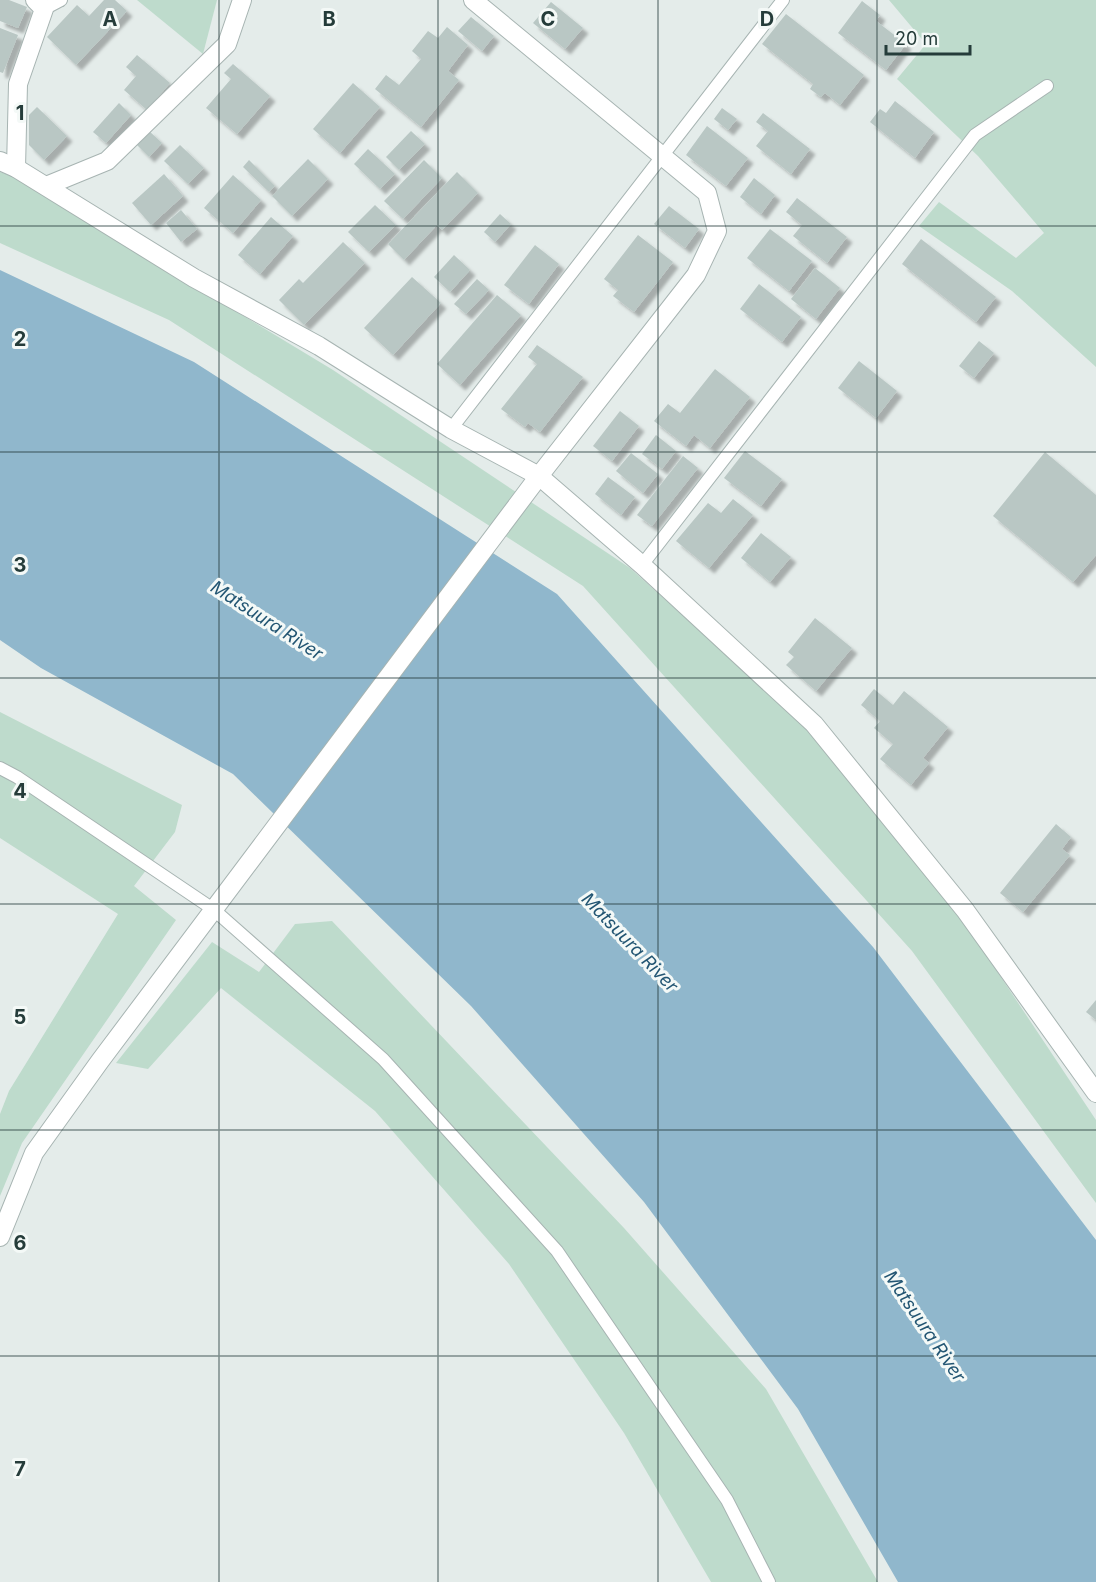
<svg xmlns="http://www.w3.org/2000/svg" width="1096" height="1582" font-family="Inter,sans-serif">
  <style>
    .green { fill: #bedbcc }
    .water { fill: #90b7cc }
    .building { fill: #b9c7c4; filter: url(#shadow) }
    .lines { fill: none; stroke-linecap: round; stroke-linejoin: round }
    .lane-casing { stroke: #a7b4b2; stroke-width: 14 }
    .street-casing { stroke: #a7b4b2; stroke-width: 20 }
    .lane { stroke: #fff; stroke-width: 12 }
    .street { stroke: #fff; stroke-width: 18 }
    .grid { fill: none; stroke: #253c3a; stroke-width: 1.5; stroke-opacity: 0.55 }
    .labels { text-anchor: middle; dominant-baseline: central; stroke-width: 6; stroke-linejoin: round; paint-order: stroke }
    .water-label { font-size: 18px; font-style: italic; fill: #235673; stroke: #f4f9f7 }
    .grid-label { font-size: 20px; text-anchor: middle; font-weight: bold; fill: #253c3a; stroke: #f4f9f7; stroke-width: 6; stroke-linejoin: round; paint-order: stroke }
  </style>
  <defs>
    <filter id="shadow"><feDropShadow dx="5.5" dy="5.5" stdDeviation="1.5" flood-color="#0004"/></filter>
  </defs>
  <rect width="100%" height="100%" fill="#e4ecea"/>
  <g class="green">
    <path d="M 137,0 L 217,0 L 203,54 Z"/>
    <path d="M 889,0 L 1096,0 L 1096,367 L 1012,291 L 919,226 L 939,202 L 1016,258 L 1044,233 L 978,156 L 897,79 L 926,44 Z"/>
    <path d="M 0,172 L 12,176 L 333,370 L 630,568 L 811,731 L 959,914 L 1096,1120 L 1096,1203 L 912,951 L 583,586 L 169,320 L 0,243 Z"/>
    <path d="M 0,712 L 182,805 L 175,832 L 134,886 L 176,920 L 22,1143 L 0,1196 L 0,1114 L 9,1091 L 118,914 L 0,838 Z"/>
    <path d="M 332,921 L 624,1228 L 766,1389 L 878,1582 L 711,1582 L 624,1433 L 509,1264 L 375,1111 L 221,988 L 148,1069 L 116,1063 L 212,942 L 259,972 L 295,924 Z"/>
  </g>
  <path class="water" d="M 0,270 L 194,362 L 557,594 L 873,947 L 1096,1240 L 1096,1582 L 898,1582 L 798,1409 L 644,1202 L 471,1006 L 233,774 L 41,668 L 0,640 Z"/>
  <g class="building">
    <path d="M 0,0 L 9,0 L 27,7 L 18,28 L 0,21 Z"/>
    <path d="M 104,0 L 115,0 L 127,11 L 76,65 L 47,37 L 77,5 L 89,16 Z"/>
    <path d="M 862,1 L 880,15 L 876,21 L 906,44 L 886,70 L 838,33 Z"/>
    <path d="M 551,2 L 583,28 L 565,49 L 533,23 Z"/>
    <path d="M 786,14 L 864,75 L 840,105 L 825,93 L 821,97 L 810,89 L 813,84 L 762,44 Z"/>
    <path d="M 471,17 L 494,36 L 482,51 L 458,31 Z"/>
    <path d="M 447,27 L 468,45 L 448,71 L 459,80 L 421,127 L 375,89 L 386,75 L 399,85 L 421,59 L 412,51 L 428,31 L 438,38 Z"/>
    <path d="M 0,28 L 18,35 L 3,73 L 0,72 Z"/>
    <path d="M 137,55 L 170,83 L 147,110 L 124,90 L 136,76 L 126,67 Z"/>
    <path d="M 233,64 L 270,96 L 237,134 L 206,108 L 231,79 L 224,73 Z"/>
    <path d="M 353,83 L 380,107 L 340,153 L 313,129 Z"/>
    <path d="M 895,101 L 934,132 L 915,158 L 870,122 L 880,109 L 886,113 Z"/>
    <path d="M 119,103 L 131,115 L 106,143 L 93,132 Z"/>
    <path d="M 37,107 L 67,136 L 44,160 L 29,145 L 29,115 Z"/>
    <path d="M 722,108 L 737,119 L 728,130 L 714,119 Z"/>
    <path d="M 763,113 L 810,149 L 791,174 L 756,146 L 768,131 L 756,122 Z"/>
    <path d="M 707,126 L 748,158 L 726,186 L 686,155 Z"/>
    <path d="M 148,130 L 162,143 L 149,157 L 135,143 Z"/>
    <path d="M 411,131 L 425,144 L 399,170 L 386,157 Z"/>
    <path d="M 180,145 L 204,168 L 188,184 L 164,161 Z"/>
    <path d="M 368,149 L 395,174 L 380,189 L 354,164 Z"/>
    <path d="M 308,159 L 328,179 L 292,216 L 272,196 Z"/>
    <path d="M 249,160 L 275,186 L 269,192 L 243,167 Z"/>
    <path d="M 424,160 L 442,178 L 403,219 L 384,201 Z"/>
    <path d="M 457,172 L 478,193 L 442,230 L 437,225 L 404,260 L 388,244 Z"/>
    <path d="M 164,174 L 183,196 L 151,225 L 132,203 Z"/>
    <path d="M 233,175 L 261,200 L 233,233 L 204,208 Z"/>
    <path d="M 754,178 L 775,195 L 761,214 L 740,197 Z"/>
    <path d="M 797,198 L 847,237 L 827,263 L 793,236 L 802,225 L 786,212 Z"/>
    <path d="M 375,205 L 396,225 L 369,252 L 348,232 Z"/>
    <path d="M 669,206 L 699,229 L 685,248 L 654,224 Z"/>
    <path d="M 181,210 L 197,229 L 181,242 L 166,223 Z"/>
    <path d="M 500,214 L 511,224 L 495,242 L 484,232 Z"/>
    <path d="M 271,217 L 293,236 L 260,274 L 238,255 Z"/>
    <path d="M 770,229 L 812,261 L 789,291 L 747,258 Z"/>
    <path d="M 638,235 L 673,262 L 634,312 L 613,296 L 618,290 L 604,279 Z"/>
    <path d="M 921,239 L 996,297 L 976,322 L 902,264 Z"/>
    <path d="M 343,242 L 365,263 L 304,325 L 279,300 L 299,279 L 303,283 Z"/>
    <path d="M 535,245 L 559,264 L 529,304 L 504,285 Z"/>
    <path d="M 454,255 L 470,270 L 450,292 L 434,277 Z"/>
    <path d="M 815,268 L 840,288 L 816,319 L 791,299 Z"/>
    <path d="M 412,277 L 441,303 L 393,355 L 364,328 Z"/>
    <path d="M 477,279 L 489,290 L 466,314 L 454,304 Z"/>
    <path d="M 759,284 L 801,317 L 782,342 L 740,309 Z"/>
    <path d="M 497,295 L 521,315 L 460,385 L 437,364 Z"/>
    <path d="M 979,341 L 994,353 L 974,378 L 959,366 Z"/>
    <path d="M 537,345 L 583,377 L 540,432 L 528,423 L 525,427 L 501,409 L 537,364 L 528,357 Z"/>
    <path d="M 859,361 L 897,391 L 876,418 L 838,388 Z"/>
    <path d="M 715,369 L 750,397 L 710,448 L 694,435 L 686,446 L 654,421 L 668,404 L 680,413 Z"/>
    <path d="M 620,411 L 639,426 L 612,461 L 593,446 Z"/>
    <path d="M 656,435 L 676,451 L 662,469 L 642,454 Z"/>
    <path d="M 745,451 L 782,479 L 761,506 L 724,478 Z"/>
    <path d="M 1045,452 L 1096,495 L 1096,555 L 1073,582 L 993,516 Z"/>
    <path d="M 631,453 L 658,474 L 643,493 L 616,471 Z"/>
    <path d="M 683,456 L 698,468 L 652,526 L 637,515 Z"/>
    <path d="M 608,477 L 635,497 L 621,515 L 595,494 Z"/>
    <path d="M 733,499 L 753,515 L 709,568 L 676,541 L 708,503 L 721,513 Z"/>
    <path d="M 761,533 L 791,557 L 770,582 L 741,558 Z"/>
    <path d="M 815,618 L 852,648 L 816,691 L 786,665 L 794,657 L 788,652 Z"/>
    <path d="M 874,689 L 893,705 L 904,691 L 948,727 L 923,758 L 929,763 L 911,785 L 880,759 L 893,744 L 874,728 L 880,721 L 861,705 Z"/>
    <path d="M 1056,824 L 1071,837 L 1062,849 L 1070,855 L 1023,912 L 1000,893 Z"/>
    <path d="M 1096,1000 L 1096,1020 L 1086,1012 Z"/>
  </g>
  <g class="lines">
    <g class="lane-casing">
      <g id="lane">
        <path d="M 44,9 L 61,0"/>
        <path d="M 451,429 L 783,0"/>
        <path d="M 642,565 L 975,135 L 1047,86"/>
        <path d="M 0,768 L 17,777 L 213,909 L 383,1059 L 557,1251 L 727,1500 L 769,1582"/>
      </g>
    </g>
    <g class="street-casing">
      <g id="street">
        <path d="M 0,161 L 16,168 L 194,278 L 319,346 L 451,429 L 539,476 L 642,565 L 814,724 L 965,910 L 1096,1093"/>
        <path d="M 16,168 L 18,84 L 44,9 L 35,0"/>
        <path d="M 46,186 L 107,161 L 227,44 L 242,0"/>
        <path d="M 0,1237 L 34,1153 L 100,1061 L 539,476 L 696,275 L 717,231 L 707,193 L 473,0"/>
      </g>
    </g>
    <use href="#lane" class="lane"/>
    <use href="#street" class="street"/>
  </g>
  <path class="grid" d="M 219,0 L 219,1582M 438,0 L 438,1582M 658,0 L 658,1582M 877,0 L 877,1582M 0,226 L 1096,226M 0,452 L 1096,452M 0,678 L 1096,678M 0,904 L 1096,904M 0,1130 L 1096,1130M 0,1356 L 1096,1356"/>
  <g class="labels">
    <g class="water-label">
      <text transform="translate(267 620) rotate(33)">Matsuura River</text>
      <text transform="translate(630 942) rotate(46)">Matsuura River</text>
      <text transform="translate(925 1326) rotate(56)">Matsuura River</text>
    </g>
  </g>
  <g class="grid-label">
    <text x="110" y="26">A</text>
    <text x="329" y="26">B</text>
    <text x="548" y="26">C</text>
    <text x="767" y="26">D</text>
    <text x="20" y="120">1</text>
    <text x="20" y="346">2</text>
    <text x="20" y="572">3</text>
    <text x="20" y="798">4</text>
    <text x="20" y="1024">5</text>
    <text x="20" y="1250">6</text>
    <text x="20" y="1476">7</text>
  </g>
  <path d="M886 45v9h84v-9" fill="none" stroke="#253c3a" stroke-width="3"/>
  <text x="895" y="45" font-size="18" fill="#253c3a" stroke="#f4f9f7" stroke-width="4.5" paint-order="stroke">20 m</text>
</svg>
